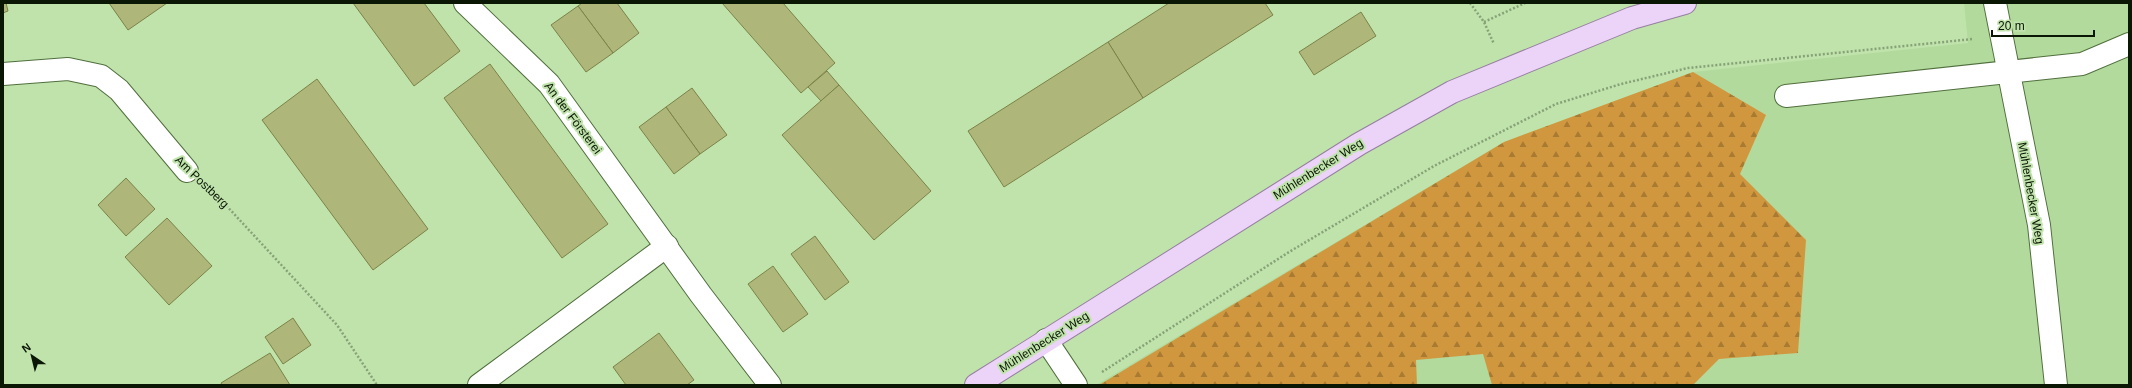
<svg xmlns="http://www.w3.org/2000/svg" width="2132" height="388" font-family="Arial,sans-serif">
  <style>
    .built { fill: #b3da9d }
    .forest { fill: url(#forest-firs) }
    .building { fill: #aeb679; stroke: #7b8347 }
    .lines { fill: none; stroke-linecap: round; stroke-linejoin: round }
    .minor-casing { stroke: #506f3d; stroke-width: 24 }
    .major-casing { stroke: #957fa0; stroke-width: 24 }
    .path { stroke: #86a276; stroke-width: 2.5; stroke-dasharray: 2 2; stroke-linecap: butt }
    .minor { stroke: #fff; stroke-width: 22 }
    .major { stroke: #ecd4f8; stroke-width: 22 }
    .labels { text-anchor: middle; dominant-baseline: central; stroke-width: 4; stroke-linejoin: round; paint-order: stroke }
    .street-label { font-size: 12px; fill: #0a1704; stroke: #c0e3ac }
  </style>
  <defs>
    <pattern id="forest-firs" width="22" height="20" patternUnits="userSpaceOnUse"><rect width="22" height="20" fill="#d1973e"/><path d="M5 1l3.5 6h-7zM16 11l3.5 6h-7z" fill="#a87a32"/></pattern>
  </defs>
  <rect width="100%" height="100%" fill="#c0e3ac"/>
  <path class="built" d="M 1964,3 L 2129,3 L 2129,385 L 1096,385 L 1504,142 L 1693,72 L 1968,43 Z"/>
  <path class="forest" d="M 1693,72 L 1766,115 L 1740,174 L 1806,240 L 1798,353 L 1719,359 L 1693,385 L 1492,385 L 1483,354 L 1416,360 L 1417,385 L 1099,385 L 1504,142 Z"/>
  <g class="building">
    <path d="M 3,3 L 6,3 L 8,11 L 3,13 Z"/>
    <path d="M 109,3 L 167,3 L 128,30 Z"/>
    <path d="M 353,3 L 424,3 L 460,51 L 414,86 Z"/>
    <path d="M 582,3 L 617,3 L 639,33 L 613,53 L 578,6 Z"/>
    <path d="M 722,3 L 783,3 L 835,63 L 801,93 Z"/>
    <path d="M 1169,3 L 1265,3 L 1273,15 L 1143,98 L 1108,42 Z"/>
    <path d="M 578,6 L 613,53 L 586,72 L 551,25 Z"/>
    <path d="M 1361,12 L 1376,36 L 1314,75 L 1299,52 Z"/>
    <path d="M 1108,42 L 1143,98 L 1004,187 L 968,131 Z"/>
    <path d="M 490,64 L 608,224 L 562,258 L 444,98 Z"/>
    <path d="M 827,71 L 839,85 L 821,101 L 808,87 Z"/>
    <path d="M 317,79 L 428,229 L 373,270 L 262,120 Z"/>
    <path d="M 839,85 L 931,191 L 874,240 L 782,135 Z"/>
    <path d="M 692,88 L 727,135 L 700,154 L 666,107 Z"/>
    <path d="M 666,107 L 700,154 L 674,174 L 639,127 Z"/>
    <path d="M 126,178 L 155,209 L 126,236 L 98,205 Z"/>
    <path d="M 167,218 L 212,266 L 169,305 L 125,257 Z"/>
    <path d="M 815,236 L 849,282 L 825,300 L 791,254 Z"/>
    <path d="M 773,266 L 808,314 L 783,332 L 748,284 Z"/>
    <path d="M 293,318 L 311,345 L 283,364 L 265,337 Z"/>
    <path d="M 659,333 L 694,380 L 687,385 L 626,385 L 613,367 Z"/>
    <path d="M 270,353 L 290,385 L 222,385 L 221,383 Z"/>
  </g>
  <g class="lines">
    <g class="minor-casing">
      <g id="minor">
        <path d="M 465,3 L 549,84 L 701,295 L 770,385"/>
        <path d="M 1995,3 L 2039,225 L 2056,385"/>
        <path d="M 3,74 L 68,69 L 101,76 L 119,90 L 187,171"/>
        <path d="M 1786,96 L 2082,64 L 2129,44"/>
        <path d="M 1046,340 L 1076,385"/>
        <path d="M 479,385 L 667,246"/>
      </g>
    </g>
    <g class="major-casing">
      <path id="major" d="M 976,385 L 1359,144 L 1452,92 L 1632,18 L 1685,3"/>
    </g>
    <g class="path">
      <path d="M 1470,3 L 1484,22 L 1494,44"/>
      <path d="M 1484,22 L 1525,3"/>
      <path d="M 210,188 L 337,325 L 377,385"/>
      <path d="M 1102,372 L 1289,252 L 1434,166 L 1556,104 L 1621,84 L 1688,68 L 1973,39"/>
    </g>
    <use href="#minor" class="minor"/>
    <use href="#major" class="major"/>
  </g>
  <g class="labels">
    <g class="street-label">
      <text transform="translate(573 118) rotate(53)">An der Försterei</text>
      <text transform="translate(1318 169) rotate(-32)">Mühlenbecker Weg</text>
      <text transform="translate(202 182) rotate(44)">Am Postberg</text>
      <text transform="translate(2031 193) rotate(80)">Mühlenbecker Weg</text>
      <text transform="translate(1044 342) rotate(-32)">Mühlenbecker Weg</text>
    </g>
  </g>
  <rect width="2132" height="388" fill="none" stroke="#0a1704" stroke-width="8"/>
  <g transform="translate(32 356) rotate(325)" stroke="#c0e3ac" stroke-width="3" paint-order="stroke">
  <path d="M0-3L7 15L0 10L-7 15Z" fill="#0a1704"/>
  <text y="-6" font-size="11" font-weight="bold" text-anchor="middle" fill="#0a1704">N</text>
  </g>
  <path d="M1992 30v6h102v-6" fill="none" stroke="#0a1704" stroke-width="2"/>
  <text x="1998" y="30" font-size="12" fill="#0a1704" stroke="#c0e3ac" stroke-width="3" paint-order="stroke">20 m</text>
</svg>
